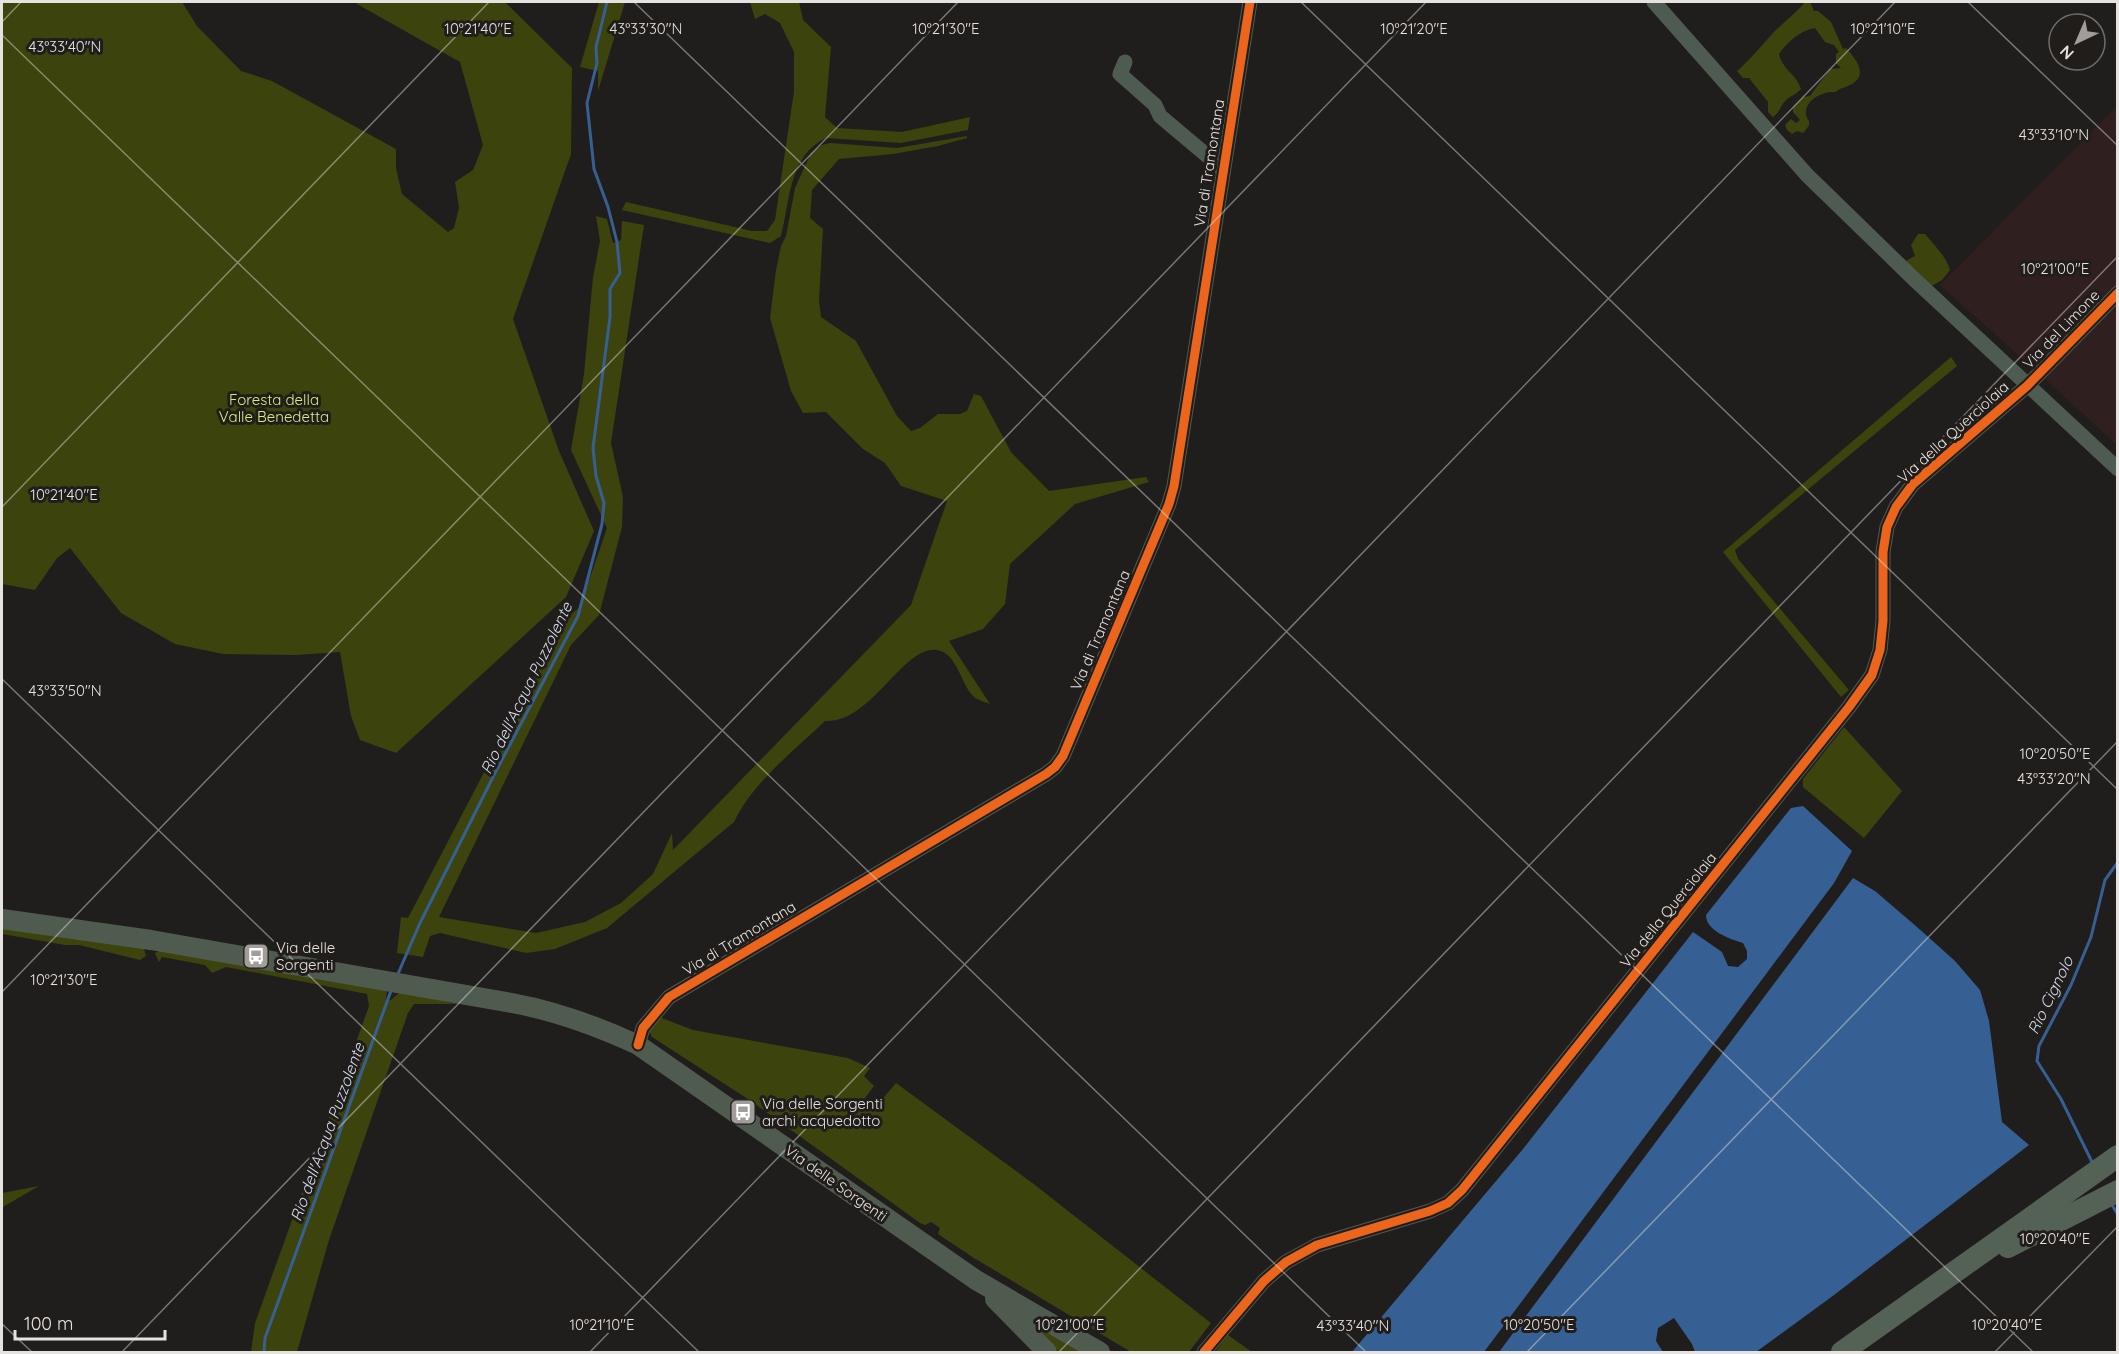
<svg xmlns="http://www.w3.org/2000/svg" width="2119" height="1354" font-family="Quicksand,sans-serif">
  <style>
    .industrial { fill: #301f1f }
    .green { fill: #3c430d }
    .water { fill: #366093 }
    .lines { fill: none; stroke-linecap: round; stroke-linejoin: round }
    .stream { stroke: #366093; stroke-width: 3 }
    .minor { stroke: #4e5b50; stroke-width: 15 }
    .major { stroke: #4f5b4f; stroke-width: 20 }
    .highway { stroke: #536255; stroke-width: 22 }
    .cycleway-casing { stroke: #211d1b; stroke-width: 13 }
    .cycleway { stroke: #eb651d; stroke-width: 9 }
    .ticks { fill: none; stroke: #e5e2e0; stroke-width: 1.5; stroke-opacity: 0.45 }
    .labels { text-anchor: middle; dominant-baseline: central; stroke-width: 6; stroke-linejoin: round; paint-order: stroke }
    .street-label { font-size: 15px; fill: #e5e2e0; stroke: #211d1b }
    .park-label { font-size: 15px; fill: #d8ed80; stroke: #211d1b }
    .poi-label { font-size: 15px; fill: #e5e2e0; stroke: #211d1b; text-anchor: start }
    .water-label { font-size: 16px; font-style: italic; fill: #d1deee; stroke: #211d1b }
    .ticks-label { font-size: 15px; text-anchor: middle; fill: #e5e2e0; stroke: #211d1b; stroke-width: 6; stroke-linejoin: round; paint-order: stroke }
  </style>
  <rect width="100%" height="100%" fill="#201e1c"/>
  <g class="industrial">
    <path d="M 2117,106 L 2117,286 L 2035,370 L 1940,285 Z"/>
    <path d="M 2117,305 L 2117,445 L 2044,378 Z"/>
  </g>
  <g class="green">
    <path d="M 2,2 L 182,2 L 197,26 L 241,71 L 272,81 L 396,149 L 396,168 L 402,194 L 448,232 L 454,228 L 459,208 L 455,182 L 473,170 L 483,145 L 460,62 L 357,4 L 357,2 L 505,2 L 572,68 L 571,154 L 513,319 L 559,451 L 594,531 L 566,597 L 396,753 L 360,740 L 351,716 L 340,652 L 296,655 L 223,654 L 175,644 L 121,613 L 70,548 L 57,558 L 35,590 L 2,584 Z"/>
    <path d="M 599,2 L 625,2 L 598,91 L 598,71 L 580,67 Z"/>
    <path d="M 750,2 L 799,2 L 803,20 L 831,47 L 825,117 L 837,128 L 902,132 L 970,117 L 968,130 L 901,143 L 826,138 C 789,155 790,201 781,236 L 770,243 L 622,210 L 626,202 L 752,231 L 767,231 L 775,220 L 794,91 L 794,52 L 780,23 L 765,14 L 755,19 Z"/>
    <path d="M 1805,2 L 1810,2 L 1814,11 L 1818,11 L 1831,22 L 1843,49 L 1846,48 C 1855,58 1869,74 1852,84 C 1845,88 1842,87 1835,92 C 1823,91 1804,100 1806,115 C 1807,120 1810,119 1809,125 C 1808,127 1805,131 1803,133 L 1797,131 L 1792,134 L 1787,130 L 1785,125 L 1791,119 L 1796,123 L 1800,120 L 1793,112 L 1793,107 L 1803,97 L 1810,96 L 1830,69 L 1841,68 L 1836,63 L 1836,54 L 1839,52 L 1834,45 L 1825,42 L 1815,28 C 1801,30 1787,42 1779,54 C 1782,69 1797,75 1801,89 C 1797,94 1790,96 1785,101 C 1780,107 1780,112 1773,117 L 1768,112 L 1768,102 L 1749,78 L 1743,78 L 1737,71 C 1751,59 1761,46 1774,32 C 1784,22 1796,13 1805,2 Z"/>
    <path d="M 967,136 L 967,138 L 938,146 L 893,154 L 839,159 L 812,190 L 810,218 L 823,229 L 819,300 L 821,317 L 856,341 L 897,416 L 911,431 L 920,428 L 938,414 L 960,414 L 967,411 L 974,394 L 981,396 L 1011,452 L 1049,491 L 1146,477 L 1149,482 L 1075,504 L 1010,564 L 1005,604 L 983,629 L 949,641 L 990,704 C 985,702 977,700 973,696 C 961,684 957,653 937,650 C 903,645 871,724 825,721 C 794,751 753,782 734,822 L 607,928 L 555,949 L 526,953 L 440,933 L 430,936 L 423,957 L 397,953 L 401,917 L 408,918 L 563,621 L 580,607 L 607,528 L 571,450 L 584,374 L 593,277 L 600,241 L 596,216 L 607,219 L 613,243 L 621,240 L 622,221 L 644,225 L 611,443 L 623,497 L 622,527 L 599,615 L 571,645 L 439,917 L 536,933 L 585,922 L 621,903 L 653,874 L 672,833 L 673,850 L 911,605 L 947,501 L 901,486 L 885,463 L 863,449 L 826,412 L 803,413 L 791,391 L 770,318 L 776,270 L 781,246 L 786,236 L 795,188 L 811,153 L 822,145 L 830,143 L 897,148 Z"/>
    <path d="M 1918,234 L 1925,234 C 1934,245 1946,256 1950,270 L 1942,280 L 1928,288 L 1904,262 L 1915,256 L 1911,245 Z"/>
    <path d="M 1951,357 L 1957,366 L 1735,550 L 1738,559 L 1849,690 L 1841,697 L 1723,552 Z"/>
    <path d="M 1844,727 L 1902,791 L 1864,838 L 1803,787 L 1803,779 Z"/>
    <path d="M 2,926 L 141,946 L 144,949 L 146,956 L 140,960 L 79,945 L 65,945 L 2,934 Z"/>
    <path d="M 161,950 L 387,989 L 386,1000 L 391,1000 L 401,991 L 457,1004 L 414,1004 L 408,1013 L 329,1240 L 297,1352 L 251,1352 L 255,1323 L 369,1006 L 367,994 L 226,967 L 212,973 L 205,965 L 162,957 L 159,962 L 155,953 Z"/>
    <path d="M 659,1017 L 693,1030 L 848,1058 L 870,1068 L 864,1076 L 874,1086 L 862,1102 L 872,1111 L 896,1083 L 1035,1185 L 1211,1323 L 1189,1352 L 1131,1352 L 974,1258 L 938,1234 L 940,1228 L 931,1222 L 925,1225 L 920,1223 L 751,1101 L 652,1037 L 649,1031 Z"/>
    <path d="M 39,1186 L 3,1207 L 2,1208 L 2,1193 Z"/>
    <path d="M 1026,1317 L 1085,1352 L 1059,1352 Z"/>
    <path d="M 1228,1335 L 1252,1352 L 1215,1352 Z"/>
  </g>
  <g class="water">
    <path d="M 1803,806 L 1852,851 L 1834,883 L 1484,1352 L 1352,1352 L 1523,1149 L 1693,932 L 1722,952 L 1728,966 L 1738,967 L 1747,959 L 1747,951 L 1743,943 C 1730,939 1706,931 1706,915 L 1791,808 Z"/>
    <path d="M 1853,878 L 1875,891 L 1917,927 L 1955,961 L 1980,990 L 1989,1021 L 2002,1122 L 2029,1145 L 1834,1295 L 1756,1352 L 1695,1352 L 1692,1344 L 1674,1318 L 1658,1328 L 1656,1341 L 1663,1352 L 1499,1352 Z"/>
  </g>
  <g class="lines">
    <g class="stream">
      <path d="M 397,976 L 420,923 L 496,771 L 578,616 L 602,524 L 604,503 L 596,476 L 593,448 L 610,317 L 610,289 L 620,273 L 617,242 L 608,207 L 594,169 L 587,103 L 597,63 L 596,47 L 607,2"/>
      <path d="M 2093,1164 L 2061,1099 L 2037,1061 L 2039,1046 L 2071,985 L 2091,937 L 2105,880 L 2118,862"/>
      <path d="M 2112,1205 L 2118,1215"/>
      <path d="M 264,1352 L 265,1338 L 392,988"/>
    </g>
    <g class="minor">
      <path d="M 1654,2 L 1807,175 L 1915,280 L 2118,469"/>
      <path d="M 1125,62 L 1120,74 L 1155,105 L 1160,116 L 1223,169"/>
      <path d="M 638,1045 L 643,1028 L 669,997 L 1046,774 L 1055,767 L 1063,756 L 1169,504 L 1174,486 L 1250,2"/>
      <path d="M 1204,1352 L 1264,1281 L 1286,1262 L 1317,1245 L 1430,1211 L 1448,1203 L 1462,1190 L 1849,707 L 1872,675 L 1880,650 L 1883,621 L 1883,552 L 1887,527 L 1896,507 L 1913,484 L 2027,386 L 2118,293"/>
    </g>
    <g class="major">
      <path d="M 2,919 L 151,940 L 512,1003 C 556,1011 597,1026 638,1045 L 976,1280 L 1100,1352"/>
      <path d="M 995,1299 L 1047,1352"/>
    </g>
    <g class="highway">
      <path d="M 2008,1247 L 2118,1191"/>
      <path d="M 1842,1352 L 2118,1156"/>
    </g>
    <g class="cycleway-casing">
      <g id="cycleway">
        <path d="M 638,1045 L 643,1028 L 669,997 L 1046,774 L 1055,767 L 1063,756 L 1169,504 L 1174,486 L 1250,2"/>
        <path d="M 1204,1352 L 1264,1281 L 1286,1262 L 1317,1245 L 1430,1211 L 1448,1203 L 1462,1190 L 1849,707 L 1872,675 L 1880,650 L 1883,621 L 1883,552 L 1887,527 L 1896,507 L 1913,484 L 2027,386 L 2118,293"/>
      </g>
    </g>
    <use href="#cycleway" class="cycleway"/>
  </g>
  <path class="ticks" d="M 634,2 L 2033,1352M 1301,2 L 2118,790M 1968,2 L 2118,146M 2,22 L 21,2M 2,35 L 1366,1352M 2,507 L 489,2M 2,679 L 699,1352M 2,992 L 958,2M 2,1324 L 32,1352M 122,1352 L 1426,2M 590,1352 L 1895,2M 1059,1352 L 2118,256M 1527,1352 L 2118,741M 1995,1352 L 2118,1226"/>
  <defs>
    <g id="bus-square" transform="scale(1.35)"><rect x="-9" y="-9" width="18" height="18" rx="4" fill="#a09d9b" stroke="#211d1b"/><path d="M-5-6H5V4H4V6H2V4H-2V6H-4V4H-5ZM-3.5-4V0h7V-4ZM-3.5 1.2v1.5H-2V1.2ZM2 1.2v1.5H3.5V1.2Z" fill="#fff"/></g>
  </defs>
  <g fill-rule="evenodd">
    <use href="#bus-square" x="256" y="956"/>
    <use href="#bus-square" x="743" y="1112"/>
  </g>
  <g class="labels">
    <g class="street-label">
      <text transform="translate(1209 163) rotate(-81)">Via di Tramontana</text>
      <text transform="translate(2061 329) rotate(-46)">Via del Limone</text>
      <text transform="translate(1953 432) rotate(-42)">Via della Querciolaia</text>
      <text transform="translate(1100 630) rotate(-67)">Via di Tramontana</text>
      <text transform="translate(1668 910) rotate(-51)">Via della Querciolaia</text>
      <text transform="translate(739 938) rotate(-31)">Via di Tramontana</text>
      <text transform="translate(836 1183) rotate(35)">Via delle Sorgenti</text>
    </g>
    <g class="park-label">
      <text x="274" y="399">Foresta della<tspan x="274" dy="17">Valle Benedetta</tspan></text>
    </g>
    <g class="poi-label">
      <text x="276" y="947">Via delle<tspan x="276" dy="17">Sorgenti</tspan></text>
      <text x="762" y="1103">Via delle Sorgenti<tspan x="762" dy="17">archi acquedotto</tspan></text>
    </g>
    <g class="water-label">
      <text transform="translate(526 688) rotate(-64)">Rio dell'Acqua Puzzolente</text>
      <text transform="translate(2050 995) rotate(-64)">Rio Cignolo</text>
      <text transform="translate(327 1132) rotate(-70)">Rio dell'Acqua Puzzolente</text>
    </g>
  </g>
  <g class="ticks-label">
    <text x="646" y="34">43°33'30"N</text>
    <text x="946" y="34">10°21'30"E</text>
    <text x="478" y="34">10°21'40"E</text>
    <text x="1414" y="34">10°21'20"E</text>
    <text x="1883" y="34">10°21'10"E</text>
    <text x="65" y="52">43°33'40"N</text>
    <text x="2054" y="140">43°33'10"N</text>
    <text x="2055" y="274">10°21'00"E</text>
    <text x="64" y="500">10°21'40"E</text>
    <text x="65" y="696">43°33'50"N</text>
    <text x="2055" y="759">10°20'50"E</text>
    <text x="2054" y="784">43°33'20"N</text>
    <text x="64" y="985">10°21'30"E</text>
    <text x="2055" y="1244">10°20'40"E</text>
    <text x="602" y="1330">10°21'10"E</text>
    <text x="1070" y="1330">10°21'00"E</text>
    <text x="1539" y="1330">10°20'50"E</text>
    <text x="2007" y="1330">10°20'40"E</text>
    <text x="1353" y="1331">43°33'40"N</text>
  </g>
  <rect width="2119" height="1354" fill="none" stroke="#e5e2e0" stroke-width="6"/>
  <g transform="translate(2077 42) rotate(224)"><circle r="28" fill="#211d1b" stroke="#6f6c6a" stroke-width="1.5"/>
  <path d="M0-4.5L10 22L0 15L-10 22Z" fill="#a09d9b"/>
  <text y="-9" font-size="16" font-weight="bold" text-anchor="middle" fill="#e5e2e0">N</text>
  </g>
  <path d="M15 1330v9h150v-9" fill="none" stroke="#e5e2e0" stroke-width="3"/>
  <text x="24" y="1330" font-size="18" fill="#e5e2e0" stroke="#211d1b" stroke-width="4.5" paint-order="stroke">100 m</text>
</svg>
